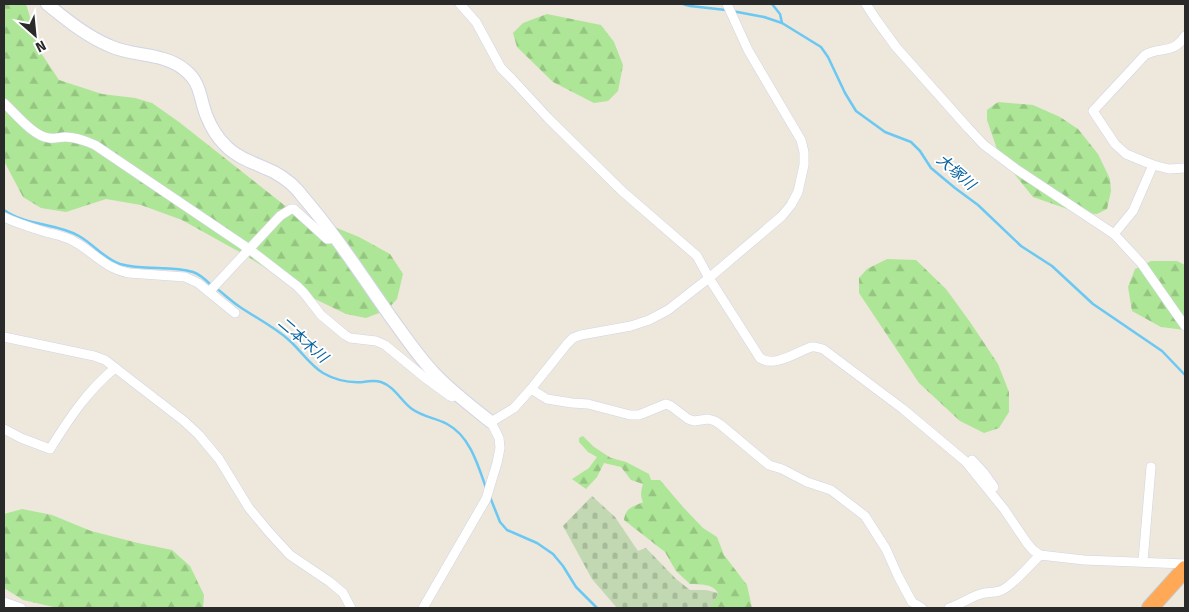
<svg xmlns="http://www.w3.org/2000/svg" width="1189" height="612" font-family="'Fira Sans','Noto Sans JP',sans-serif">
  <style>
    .forest { fill: url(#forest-firs) }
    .cemetery { fill: url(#cemetery-stones) }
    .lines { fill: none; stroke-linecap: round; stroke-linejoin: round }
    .stream { stroke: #6ac8f3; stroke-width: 2.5 }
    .street-casing { stroke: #d1d4e4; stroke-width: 10 }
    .secondary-casing { stroke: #d1d4e4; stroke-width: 14 }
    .highway-casing { stroke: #c8c8c8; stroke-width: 18 }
    .street { stroke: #fff; stroke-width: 9 }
    .secondary { stroke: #fff; stroke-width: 12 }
    .highway { stroke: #ffa855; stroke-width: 16 }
    .labels { text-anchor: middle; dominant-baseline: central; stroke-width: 4; stroke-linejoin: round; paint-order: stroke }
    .water-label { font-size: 15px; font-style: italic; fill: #0864a1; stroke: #fff }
  </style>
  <defs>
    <pattern id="forest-firs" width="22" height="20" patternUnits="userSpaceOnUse" patternTransform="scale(1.25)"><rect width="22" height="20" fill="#ade696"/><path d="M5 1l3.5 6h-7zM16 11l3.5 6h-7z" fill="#95c581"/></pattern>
    <pattern id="cemetery-stones" width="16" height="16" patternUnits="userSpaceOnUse" patternTransform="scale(1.25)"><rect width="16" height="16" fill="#c2d8b2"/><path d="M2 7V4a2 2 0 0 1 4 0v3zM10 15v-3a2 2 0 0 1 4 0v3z" fill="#a7ba99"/></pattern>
  </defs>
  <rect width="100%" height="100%" fill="#ede7dc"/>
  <g class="forest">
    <path d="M 4,4 L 26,4 L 41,53 L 59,80 L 102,94 L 135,98 L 152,103 L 179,122 L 288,208 L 359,237 L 390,254 L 403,274 L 397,299 L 387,310 L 366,318 L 346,314 L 313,298 L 245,255 L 182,220 L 141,205 L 106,199 L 66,212 L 41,208 L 23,197 L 4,161 Z"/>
    <path d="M 547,14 L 601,25 L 614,42 L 623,65 L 618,91 L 608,101 L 594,103 L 553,82 L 517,47 L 513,33 L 523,23 Z"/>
    <path d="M 998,102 L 1033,105 L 1060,117 L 1078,129 L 1098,154 L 1110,179 L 1111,191 L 1107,209 L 1097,214 L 1079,213 L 1033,197 L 999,155 L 987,120 L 987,110 Z"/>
    <path d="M 887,259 L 916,260 L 946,289 L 970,322 L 998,364 L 1009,392 L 1009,412 L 999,428 L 984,433 L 960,421 L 919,383 L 859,293 L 859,278 L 867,269 Z"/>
    <path d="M 1151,261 L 1177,261 L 1185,265 L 1185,330 L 1161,327 L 1132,311 L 1128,287 L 1135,269 Z"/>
    <path d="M 583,436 L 594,447 L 611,458 L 626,462 L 649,474 L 651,480 L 660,480 L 683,507 L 703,528 L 717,537 L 724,555 L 747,585 L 752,608 L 708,608 L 716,598 L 718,593 C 712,583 701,585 690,584 L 676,571 L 665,552 L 624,520 C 626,506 634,507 643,502 C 640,496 641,491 643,484 L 631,480 L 621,467 L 604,463 L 597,477 L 586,489 L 572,479 L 589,468 L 597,457 L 588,452 L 579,442 L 579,438 Z"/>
    <path d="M 22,509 L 52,515 L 91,531 L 138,543 L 172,550 L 190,566 L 204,595 L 203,608 L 58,608 L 23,600 L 4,588 L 4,514 Z"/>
  </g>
  <path class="cemetery" d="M 592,496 L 615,517 L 638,551 L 646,548 L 676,579 L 690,590 L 706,590 L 718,593 L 716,598 L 709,608 L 617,608 L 592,579 L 563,526 Z"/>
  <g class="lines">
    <g class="stream">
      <path d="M 683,4 L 690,6 L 726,10"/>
      <path d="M 772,4 L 780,14 L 782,23"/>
      <path d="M 732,11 L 764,17 L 782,23 L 821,47 L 828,57 L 845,93 L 856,111 L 885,132 L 911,142 L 920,151 L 931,168 L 955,188 L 978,205 L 1021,246 L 1052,266 L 1093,304 L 1162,351 L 1185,375"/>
      <path d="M 4,210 C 26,226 56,223 79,236 C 93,244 105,259 120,264 C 143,271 171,265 193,272 C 199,274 206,280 211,285"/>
      <path d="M 216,288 C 224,294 231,301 240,307 C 256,318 275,327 290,341 C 301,351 310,365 323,373 C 335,380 348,383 363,382 C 369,381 375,380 381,382 C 394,386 402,402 412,409 C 423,417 436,418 447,424 C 470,436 478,465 486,488"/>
      <path d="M 490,497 L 500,522 L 507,530 L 537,543 L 553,554 L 563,566 L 576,587 L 597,608"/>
    </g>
    <g class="street-casing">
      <g id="street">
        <path d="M 460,4 L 476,22 L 501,68 L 512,79 L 548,118 L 622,191 L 697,256 L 709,278 L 760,358 C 774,368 797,352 811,347 L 815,347 L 823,349 L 903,409 L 965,461 L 1004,509 L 1027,543 L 1033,550 L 1040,555 L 1084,560 L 1185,564"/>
        <path d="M 866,4 L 875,18 L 896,47 L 968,128 L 984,145 L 1016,169 L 1114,234 L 1141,263 L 1185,326"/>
        <path d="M 1185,36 C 1173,55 1160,46 1145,55 L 1093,111 L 1115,144 L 1126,154 L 1153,165 L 1169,169 L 1185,168"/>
        <path d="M 4,103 C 15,113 34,137 49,138 C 55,139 60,137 65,137 C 75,137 86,141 95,145 L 249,249 L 297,286 L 304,293 L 321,315 L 345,335 L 350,338 L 376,341 L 385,345 L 424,377 L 450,396 L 452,397 L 458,394"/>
        <path d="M 4,217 C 18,224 33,228 49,233 C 57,235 67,237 75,242 C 95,253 104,268 129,273 L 185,277 L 198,283 L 235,313"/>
        <path d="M 1114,234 L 1133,211 L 1153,165"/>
        <path d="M 209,292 L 280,216 L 291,209 L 294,209 L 327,239 L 330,239 L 334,237"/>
        <path d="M 4,337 L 94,356 L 105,360 L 184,421 L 199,435 L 219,459 L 249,508 L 268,531 L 290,555 L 330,582 L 343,593 L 351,608"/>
        <path d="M 531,389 L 547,399 L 572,403 L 588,404 L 630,415 L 639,415 L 666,404 L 671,406 L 688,419 L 694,421 L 708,419 L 715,421 L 721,425 L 769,465 L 782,469 L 807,482 L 831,490 L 865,516 L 886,549 L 898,576 L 912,602 L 922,608"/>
        <path d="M 4,429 L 21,438 L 50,449 C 69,419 87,391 115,368"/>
        <path d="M 972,460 L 984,473 L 994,487"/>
        <path d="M 1143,561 L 1151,467"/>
        <path d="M 4,602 L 21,608"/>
        <path d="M 423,608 L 486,499 L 497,463 L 500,448 L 499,438 L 491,422 L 514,408 L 531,389 L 567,344 L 573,338 L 581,335 L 631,326 L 649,320 L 668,310 L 709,278 L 782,216 L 791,205 L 798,192 L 804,165 L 804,152 L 801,140 L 748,50 L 727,4"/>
        <path d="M 949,608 C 961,605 972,595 985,593 C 993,592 999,593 1007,587 C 1019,578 1029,566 1040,555"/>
      </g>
    </g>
    <g class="secondary-casing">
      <path id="secondary" d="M 47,4 C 67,20 86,36 110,46 C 134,57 163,52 185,70 C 202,84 199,98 207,117 C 211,127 217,137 225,145 C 238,159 258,164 274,172 C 285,178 296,187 303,197 C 335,234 362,276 390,316 C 404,335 417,355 434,373 C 451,391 472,407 491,422"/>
    </g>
    <g class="highway-casing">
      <path id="highway" d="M 1150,608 L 1185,569"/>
    </g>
    <use href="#street" class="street"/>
    <use href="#secondary" class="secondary"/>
    <use href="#highway" class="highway"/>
  </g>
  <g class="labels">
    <g class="water-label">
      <text transform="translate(956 172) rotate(41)">大塚川</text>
      <text transform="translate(303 340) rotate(41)">二本木川</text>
    </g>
  </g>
  <rect width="1189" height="612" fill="none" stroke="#2a2a2a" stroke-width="10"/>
  <g transform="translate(35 35) rotate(153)" stroke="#ffffff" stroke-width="4" paint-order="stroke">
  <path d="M0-4L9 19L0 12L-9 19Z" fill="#2a2a2a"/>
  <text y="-8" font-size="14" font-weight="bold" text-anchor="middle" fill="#2a2a2a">N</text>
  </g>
</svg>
